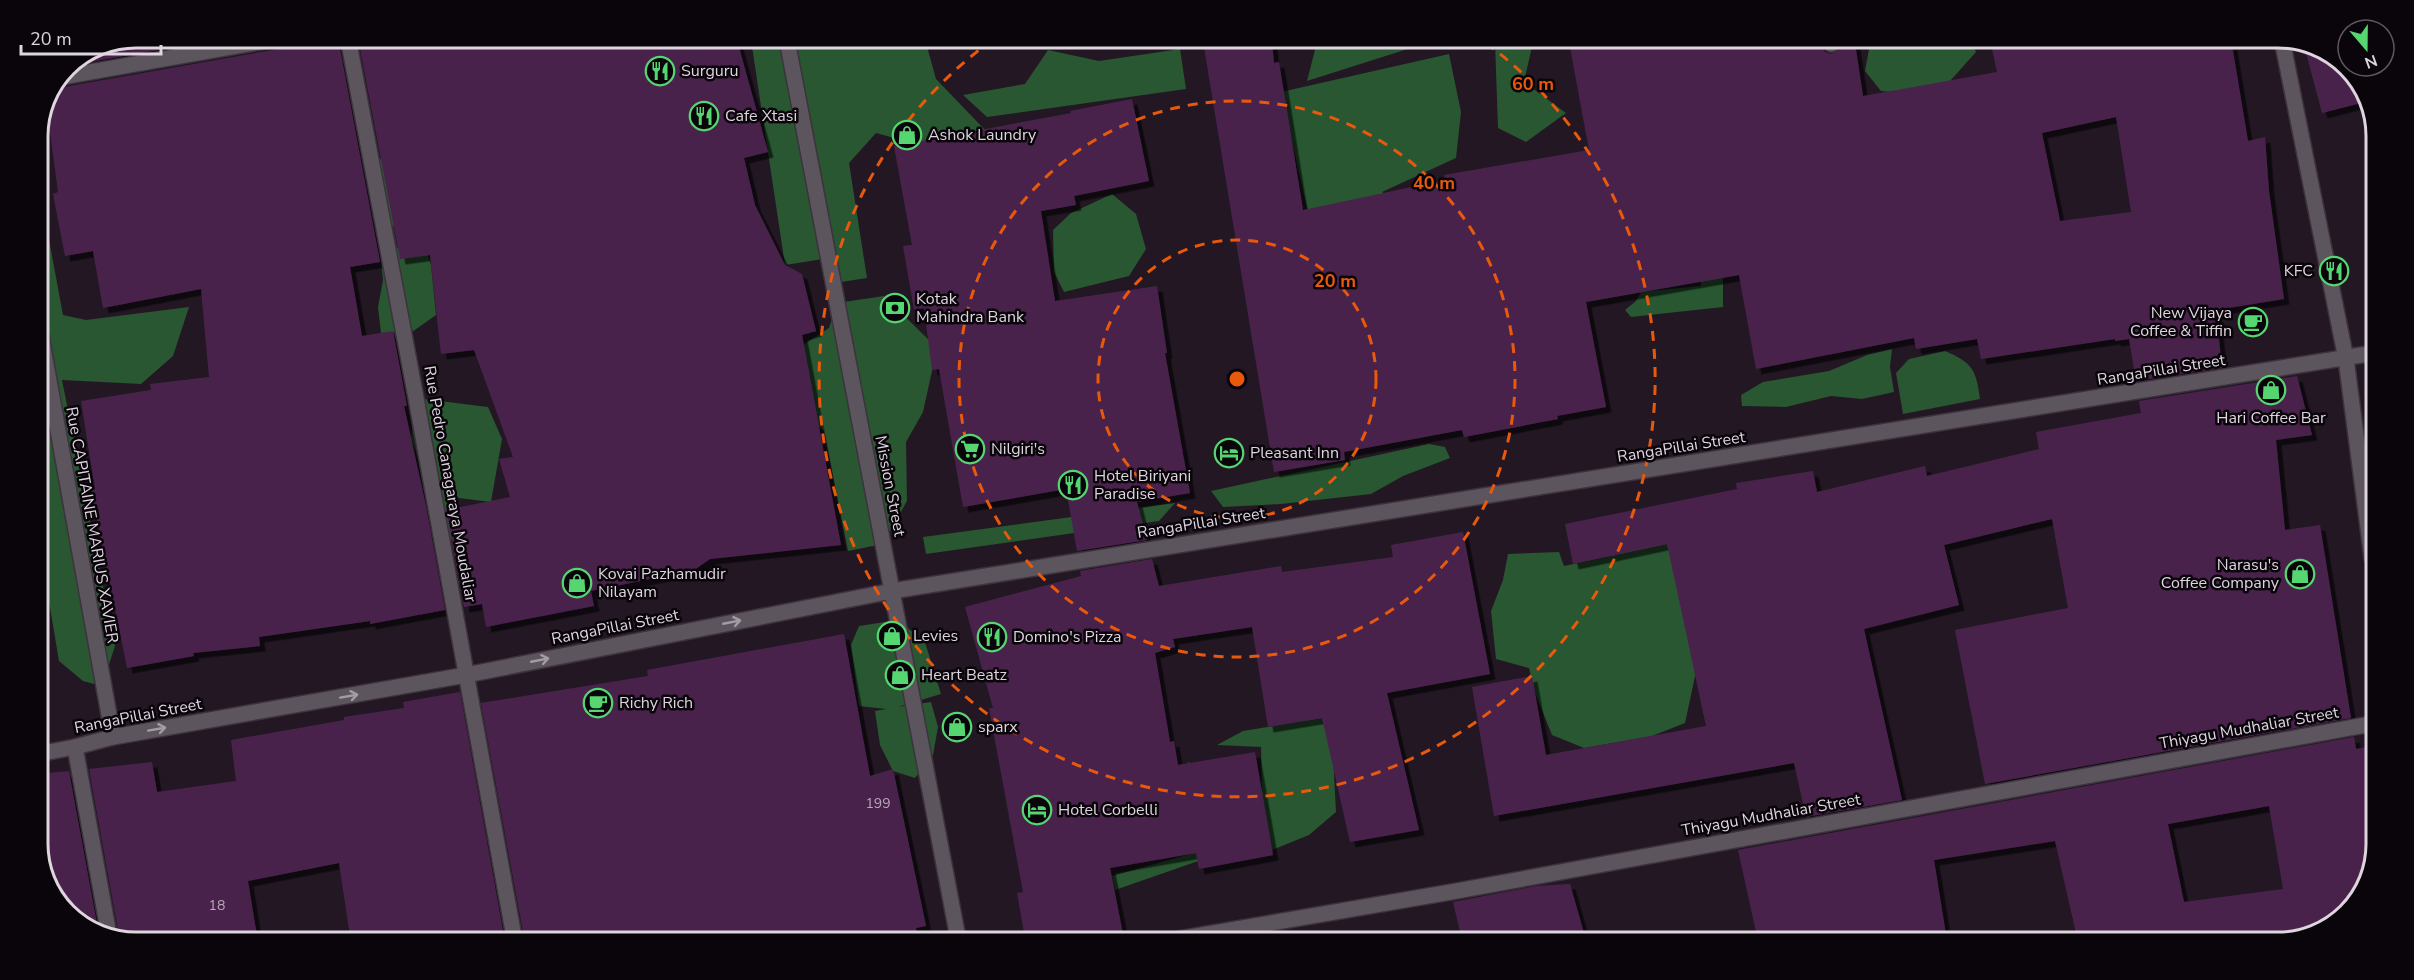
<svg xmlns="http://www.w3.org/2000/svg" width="2414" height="980" font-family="'Nunito Sans',sans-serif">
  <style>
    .forest { fill: #285731 }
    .building { fill: #48244c; fill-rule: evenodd; filter: url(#shadow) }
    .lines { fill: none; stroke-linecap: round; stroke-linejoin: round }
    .minor-casing { stroke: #3d323e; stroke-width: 18 }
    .tertiary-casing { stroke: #3d323e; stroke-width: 18 }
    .minor { stroke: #5c555d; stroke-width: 15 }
    .tertiary { stroke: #5c555d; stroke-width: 15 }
    .oneway { stroke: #a49ba4 }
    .ring { fill: none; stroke: #e8590c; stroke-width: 3; stroke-dasharray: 10 8 }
    .labels { text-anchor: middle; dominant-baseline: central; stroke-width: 5; stroke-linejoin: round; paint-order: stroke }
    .number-label { font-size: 14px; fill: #b8a9ba }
    .poi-label { font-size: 16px; fill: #ded5df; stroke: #09050a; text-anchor: start }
    .street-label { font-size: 16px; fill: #ded5df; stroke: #09050a }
    .rim { fill: none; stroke: #ded5df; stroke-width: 3 }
    .centre { fill: #e8590c; stroke: #09050a; stroke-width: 3 }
    .ring-label { font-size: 18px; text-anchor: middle; font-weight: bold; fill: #e8590c; stroke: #09050a; stroke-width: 5; stroke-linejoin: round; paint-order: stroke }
  </style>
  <defs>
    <filter id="shadow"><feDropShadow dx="5.5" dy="5.5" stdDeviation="0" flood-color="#0009"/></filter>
  </defs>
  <rect width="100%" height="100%" fill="#231724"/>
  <g class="forest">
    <path d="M 751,40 L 927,40 L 926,43 L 936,79 L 988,133 L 963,157 L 876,133 L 849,163 L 867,278 L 828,284 L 823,259 L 785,265 Z"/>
    <path d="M 1317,42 L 1420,42 L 1417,46 L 1307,81 Z"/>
    <path d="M 1495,42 L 1533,42 L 1524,82 L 1566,113 L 1526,142 L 1498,128 Z"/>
    <path d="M 1895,43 L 1972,44 L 1976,52 L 1950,81 L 1917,94 L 1881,91 L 1865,71 L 1869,49 Z"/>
    <path d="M 1180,49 L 1186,89 L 987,117 L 963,95 L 1025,84 L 1048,50 L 1099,61 Z"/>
    <path d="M 1449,54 L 1461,112 L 1456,158 L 1382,192 L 1406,207 L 1331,315 L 1281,92 Z"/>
    <path d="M 378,156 L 415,202 L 393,227 L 397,248 L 423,241 L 431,265 L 436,315 L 412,332 L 381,333 L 378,307 L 383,280 L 371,168 Z"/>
    <path d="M 38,191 L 40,191 L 63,315 L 86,320 L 189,307 L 173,356 L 141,384 L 62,380 L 115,646 L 102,686 L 83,681 L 59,661 L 38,536 Z"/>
    <path d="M 1112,194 L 1136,214 L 1146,249 L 1129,276 L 1064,292 L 1054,272 L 1053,230 L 1071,213 Z"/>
    <path d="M 1697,246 L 1723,258 L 1723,307 L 1631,317 L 1625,310 L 1636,301 L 1641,292 L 1701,286 Z"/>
    <path d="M 884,296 L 937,348 L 923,412 L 906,442 L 907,501 L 883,544 L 848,551 L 824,431 L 788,399 L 794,351 L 829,328 L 837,303 Z"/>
    <path d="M 1892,349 L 1890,367 L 1894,392 L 1862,399 L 1831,396 L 1786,407 L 1742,406 L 1741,395 L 1763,382 L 1829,371 L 1867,355 Z"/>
    <path d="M 1945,351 C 1973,363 1976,370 1980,399 L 1903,414 L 1896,373 L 1909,359 Z"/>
    <path d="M 416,398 L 488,407 L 502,439 L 491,502 L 451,497 L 464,531 L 447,543 L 411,438 Z"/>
    <path d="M 1429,444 L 1445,447 L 1450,458 L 1403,476 L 1371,494 L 1281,504 L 1223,507 L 1211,491 Z"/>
    <path d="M 1175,503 L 1159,521 L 926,554 L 923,537 Z"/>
    <path d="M 1664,536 L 1705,630 L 1685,723 L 1652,736 L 1584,748 L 1552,735 L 1535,693 L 1529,668 L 1496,659 L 1491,611 L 1503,580 L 1508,554 L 1559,552 L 1564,566 L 1608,557 Z"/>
    <path d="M 898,620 L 925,642 L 941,694 L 898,707 L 931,702 L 938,727 L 933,755 L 915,778 L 893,771 L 880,745 L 875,711 L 886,709 L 859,706 L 851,645 L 859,626 Z"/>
    <path d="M 1329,680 L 1336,812 L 1309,835 L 1272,850 L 1262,794 L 1261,747 L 1217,745 L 1243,731 L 1305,721 L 1311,691 Z"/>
    <path d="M 1188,762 L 1224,779 L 1207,858 L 1115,890 L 1112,876 L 1194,853 Z"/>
  </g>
  <g class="building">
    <path d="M 134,38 L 227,38 L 67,66 Z"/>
    <path d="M 292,38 L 338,38 L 380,262 L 350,267 L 362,336 L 393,331 L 407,406 L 404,406 L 426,506 L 445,610 L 370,624 L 370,621 L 259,637 L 260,646 L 193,653 L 194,656 L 127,668 L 91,489 L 95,489 L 81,401 L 151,390 L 150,384 L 209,377 L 201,289 L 103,308 L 93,251 L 65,256 L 53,194 L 58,192 L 47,109 L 58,86 L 64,87 L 284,48 L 289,45 Z"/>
    <path d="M 358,38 L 737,40 L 768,152 L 744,158 L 755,205 L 785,265 L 802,274 L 816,331 L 802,335 L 841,545 L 710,559 L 694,570 L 591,591 L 594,606 L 486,627 L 482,604 L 464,607 L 446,510 L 510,497 L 499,459 L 513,457 L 474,350 L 441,354 L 430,255 L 400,259 Z"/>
    <path d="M 1203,41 L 1272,41 L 1274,63 L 1279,62 L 1303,210 L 1445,180 L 1444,175 L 1589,150 L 1569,42 L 1821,43 L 1825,52 L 1831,54 L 1841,49 L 1843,43 L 1855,43 L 1863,96 L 1997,72 L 1991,44 L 2232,45 L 2248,141 L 2265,137 L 2269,191 L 2284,299 L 2216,310 L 2222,368 L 2136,381 L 2129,339 L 2115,341 L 2115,339 L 1981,359 L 1977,339 L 1916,349 L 1914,338 L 1756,369 L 1739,275 L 1586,302 L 1606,407 L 1557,416 L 1558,419 L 1464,437 L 1462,430 L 1344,452 L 1345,460 L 1274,472 ZM 2116,117 L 2131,212 L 2060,221 L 2042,133 Z"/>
    <path d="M 2304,45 L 2315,45 L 2356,76 L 2365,102 L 2322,113 Z"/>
    <path d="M 1132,99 L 1149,181 L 1074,196 L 1076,205 L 1041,211 L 1055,301 L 1157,286 L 1167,353 L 1165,353 L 1190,493 L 1137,502 L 1147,540 L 1077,551 L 1066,489 L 963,507 L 939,369 L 932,370 L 924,308 L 914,310 L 903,246 L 912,245 L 894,146 L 1071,113 L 1070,111 Z"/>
    <path d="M 2297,376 L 2312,435 L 2276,440 L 2285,530 L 2320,525 L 2351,718 L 1985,784 L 1955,630 L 2068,608 L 2052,519 L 1944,545 L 1959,605 L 1864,629 L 1902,800 L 1806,817 L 1794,763 L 1494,816 L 1472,687 L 1532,676 L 1546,755 L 1706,726 L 1667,544 L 1573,564 L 1565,524 L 1737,489 L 1736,483 L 1813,471 L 1817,492 L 1925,466 L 1927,476 L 2039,449 L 2036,432 L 2141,413 L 2139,401 Z"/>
    <path d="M 1463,532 L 1490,674 L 1387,693 L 1419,830 L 1350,842 L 1322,718 L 1268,727 L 1252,627 L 1173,639 L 1175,647 L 1155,653 L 1170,742 L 1174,741 L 1178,765 L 1255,752 L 1273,855 L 1199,869 L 1196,853 L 1110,868 L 1124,939 L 1025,938 L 1017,893 L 1023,892 L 989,708 L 993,708 L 965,607 L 1081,576 L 1080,571 L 1152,559 L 1159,586 L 1281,566 L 1282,572 L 1393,557 L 1391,545 Z"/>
    <path d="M 844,634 L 870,776 L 893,769 L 926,926 L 916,928 L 917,938 L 524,937 L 481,703 L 648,676 L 647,670 Z"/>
    <path d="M 460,692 L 504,936 L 350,936 L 339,863 L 248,881 L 257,936 L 119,935 L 89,769 L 152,762 L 157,792 L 236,781 L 231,740 L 344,720 L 344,717 L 404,708 L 403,702 Z"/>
    <path d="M 2354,737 L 2356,749 L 2366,747 L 2370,767 L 2369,881 L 2333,926 L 2278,942 L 2078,942 L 2055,841 L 1934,860 L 1947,941 L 1758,941 L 1738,850 ZM 2269,806 L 2283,889 L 2184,902 L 2168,824 Z"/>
    <path d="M 69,771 L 99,935 L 58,904 L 38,850 L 38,774 Z"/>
    <path d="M 1570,884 L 1586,940 L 1462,940 L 1453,902 L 1536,886 Z"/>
  </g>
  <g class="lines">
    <g class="minor-casing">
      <g id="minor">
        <path d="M 348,38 L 416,398 L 514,937"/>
        <path d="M 1831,44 L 1833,43"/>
        <path d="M 62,77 L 282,38"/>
        <path d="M 38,319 L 113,737"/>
        <path d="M 75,747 L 109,935"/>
        <path d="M 38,754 L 75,747 L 113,737 L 466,675 L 892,591 L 2374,353"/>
        <path d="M 1178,939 L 1451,892 L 2371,724"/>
      </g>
    </g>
    <g class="tertiary-casing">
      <g id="tertiary">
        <path d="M 787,40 L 958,938"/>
        <path d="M 2283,45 L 2346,359 L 2372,558"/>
      </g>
    </g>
    <use href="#minor" class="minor"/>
    <use href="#tertiary" class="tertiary"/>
  </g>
  <defs><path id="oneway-shaft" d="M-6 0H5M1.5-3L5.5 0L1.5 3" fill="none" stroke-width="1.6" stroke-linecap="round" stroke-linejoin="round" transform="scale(1.5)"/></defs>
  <g class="oneway">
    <use href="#oneway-shaft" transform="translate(732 622) rotate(-11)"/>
    <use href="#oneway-shaft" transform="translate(540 660) rotate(-11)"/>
    <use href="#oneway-shaft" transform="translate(349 696) rotate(-10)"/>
    <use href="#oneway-shaft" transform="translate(157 729) rotate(-10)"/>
  </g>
  <g class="ring">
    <circle cx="1237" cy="379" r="139"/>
    <circle cx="1237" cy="379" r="278"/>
    <path d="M1486 43A418 418 0 1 1 991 41"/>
  </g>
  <defs>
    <g id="restaurant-ring" transform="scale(1.5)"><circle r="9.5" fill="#09050a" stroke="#55d671" stroke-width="1.5"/><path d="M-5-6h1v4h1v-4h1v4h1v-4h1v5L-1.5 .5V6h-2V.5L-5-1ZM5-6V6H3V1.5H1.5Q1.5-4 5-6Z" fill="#55d671"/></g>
    <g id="shop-ring" transform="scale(1.5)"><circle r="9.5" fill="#09050a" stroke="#55d671" stroke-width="1.5"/><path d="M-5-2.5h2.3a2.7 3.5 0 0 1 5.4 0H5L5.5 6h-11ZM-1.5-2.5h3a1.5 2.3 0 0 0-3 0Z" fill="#55d671"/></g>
    <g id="bank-ring" transform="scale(1.5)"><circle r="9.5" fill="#09050a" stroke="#55d671" stroke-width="1.5"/><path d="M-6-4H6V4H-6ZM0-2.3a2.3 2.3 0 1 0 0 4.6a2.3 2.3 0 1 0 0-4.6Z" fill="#55d671"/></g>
    <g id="cafe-ring" transform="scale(1.5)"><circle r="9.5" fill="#09050a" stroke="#55d671" stroke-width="1.5"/><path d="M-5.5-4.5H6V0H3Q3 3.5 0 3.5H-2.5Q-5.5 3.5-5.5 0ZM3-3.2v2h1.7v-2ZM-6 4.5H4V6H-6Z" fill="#55d671"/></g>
    <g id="supermarket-ring" transform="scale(1.5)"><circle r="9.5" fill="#09050a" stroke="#55d671" stroke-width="1.5"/><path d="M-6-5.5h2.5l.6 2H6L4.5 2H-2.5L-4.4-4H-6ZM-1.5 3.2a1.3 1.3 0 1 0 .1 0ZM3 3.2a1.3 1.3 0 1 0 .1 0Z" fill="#55d671"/></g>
    <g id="hotel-ring" transform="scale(1.5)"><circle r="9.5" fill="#09050a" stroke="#55d671" stroke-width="1.5"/><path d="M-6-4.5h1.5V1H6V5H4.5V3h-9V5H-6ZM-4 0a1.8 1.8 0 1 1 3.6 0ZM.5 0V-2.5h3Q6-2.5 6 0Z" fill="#55d671"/></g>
  </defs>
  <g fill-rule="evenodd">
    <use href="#restaurant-ring" x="660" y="71"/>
    <use href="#restaurant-ring" x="704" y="116"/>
    <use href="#shop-ring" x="907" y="135"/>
    <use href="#restaurant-ring" x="2334" y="271"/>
    <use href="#bank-ring" x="895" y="308"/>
    <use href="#cafe-ring" x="2253" y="322"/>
    <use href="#shop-ring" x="2271" y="390"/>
    <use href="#supermarket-ring" x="970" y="449"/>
    <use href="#hotel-ring" x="1229" y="453"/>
    <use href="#restaurant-ring" x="1073" y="485"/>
    <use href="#shop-ring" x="2300" y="574"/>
    <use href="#shop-ring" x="577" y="583"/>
    <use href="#shop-ring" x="892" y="636"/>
    <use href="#restaurant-ring" x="992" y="637"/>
    <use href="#shop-ring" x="900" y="675"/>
    <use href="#cafe-ring" x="598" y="703"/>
    <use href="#shop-ring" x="957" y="727"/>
    <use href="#hotel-ring" x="1037" y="810"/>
  </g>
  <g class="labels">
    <g class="number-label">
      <text x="878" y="803">199</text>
      <text x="217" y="905">18</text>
    </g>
    <g class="poi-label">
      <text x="681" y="71">Surguru</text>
      <text x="725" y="116">Cafe Xtasi</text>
      <text x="928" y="135">Ashok Laundry</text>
      <text x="2313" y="271" text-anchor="end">KFC</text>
      <text x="916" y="299">Kotak<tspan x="916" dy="18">Mahindra Bank</tspan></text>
      <text x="2232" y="313" text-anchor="end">New Vijaya<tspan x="2232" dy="18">Coffee &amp; Tiffin</tspan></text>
      <text x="2271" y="418" text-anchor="middle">Hari Coffee Bar</text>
      <text x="991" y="449">Nilgiri's</text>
      <text x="1250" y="453">Pleasant Inn</text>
      <text x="1094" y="476">Hotel Biriyani<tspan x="1094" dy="18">Paradise</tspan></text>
      <text x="2279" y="565" text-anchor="end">Narasu's<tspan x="2279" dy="18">Coffee Company</tspan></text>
      <text x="598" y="574">Kovai Pazhamudir<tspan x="598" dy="18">Nilayam</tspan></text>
      <text x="913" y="636">Levies</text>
      <text x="1013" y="637">Domino's Pizza</text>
      <text x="921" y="675">Heart Beatz</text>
      <text x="619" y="703">Richy Rich</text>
      <text x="978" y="727">sparx</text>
      <text x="1058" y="810">Hotel Corbelli</text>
    </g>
    <g class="street-label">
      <text transform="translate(2161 370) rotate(-9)">RangaPillai Street</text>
      <text transform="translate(1681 447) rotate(-9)">RangaPillai Street</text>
      <text transform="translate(450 484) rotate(80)">Rue Pedro Canagaraya Moudaliar</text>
      <text transform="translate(890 486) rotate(79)">Mission Street</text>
      <text transform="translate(1201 523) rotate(-9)">RangaPillai Street</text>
      <text transform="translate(92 525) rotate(80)">Rue CAPITAINE MARIUS XAVIER</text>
      <text transform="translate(615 627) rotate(-11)">RangaPillai Street</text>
      <text transform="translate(138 716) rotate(-11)">RangaPillai Street</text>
      <text transform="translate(2249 728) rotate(-10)">Thiyagu Mudhaliar Street</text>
      <text transform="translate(1771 815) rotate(-10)">Thiyagu Mudhaliar Street</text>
    </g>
  </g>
  <path d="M0 0H2414V980H0ZM136 48H2278A88 88 0 0 1 2366 136V844A88 88 0 0 1 2278 932H136A88 88 0 0 1 48 844V136A88 88 0 0 1 136 48Z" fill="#09050a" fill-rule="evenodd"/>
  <path class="rim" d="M136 48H2278A88 88 0 0 1 2366 136V844A88 88 0 0 1 2278 932H136A88 88 0 0 1 48 844V136A88 88 0 0 1 136 48Z"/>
  <circle cx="1237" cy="379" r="9" class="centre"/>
  <g class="ring-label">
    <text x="1533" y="90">60 m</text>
    <text x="1434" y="189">40 m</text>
    <text x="1335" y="287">20 m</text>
  </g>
  <g transform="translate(2366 48) rotate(160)"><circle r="28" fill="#09050a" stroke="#5e585f" stroke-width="1.5"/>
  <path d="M0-4.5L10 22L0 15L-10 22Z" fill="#55d671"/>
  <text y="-9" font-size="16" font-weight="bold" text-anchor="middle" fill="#ded5df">N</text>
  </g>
  <path d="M21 45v9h140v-9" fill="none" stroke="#ded5df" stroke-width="3"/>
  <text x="30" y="45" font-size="18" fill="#ded5df" stroke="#09050a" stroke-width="4.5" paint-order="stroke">20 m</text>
</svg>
